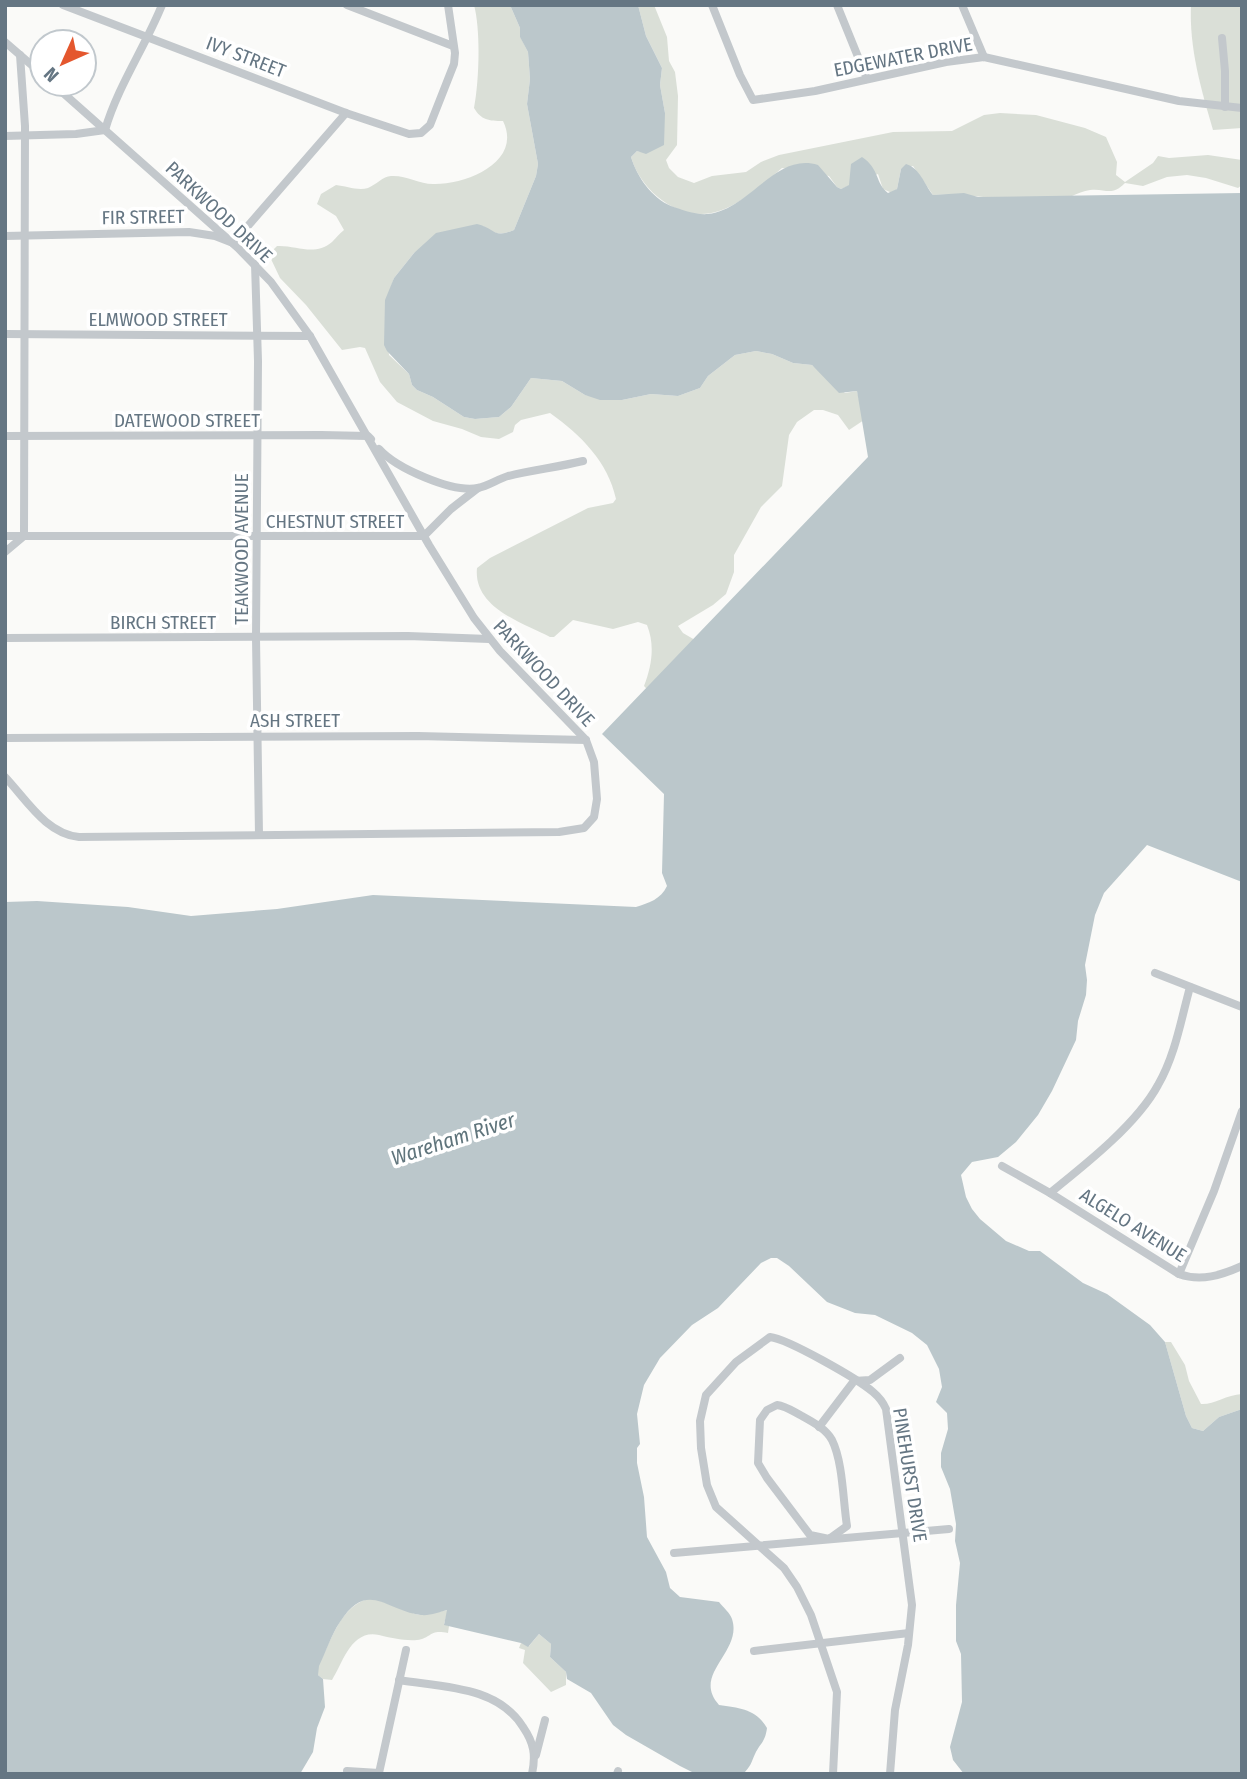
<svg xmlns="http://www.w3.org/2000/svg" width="1247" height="1779" font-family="'Fira Sans Condensed',sans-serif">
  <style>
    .green { fill: #dadfd7 }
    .water { fill: #bbc7cb }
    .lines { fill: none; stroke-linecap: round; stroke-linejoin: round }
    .minor { stroke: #c3c8cc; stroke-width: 8 }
    .labels { text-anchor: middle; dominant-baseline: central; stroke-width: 7; stroke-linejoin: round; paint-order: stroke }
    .street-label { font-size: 19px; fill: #657683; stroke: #fff }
    .water-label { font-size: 21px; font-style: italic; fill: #60757c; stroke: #fff }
  </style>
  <rect width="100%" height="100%" fill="#fafaf8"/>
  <g class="green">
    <path d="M 474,5 L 510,5 L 520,28 L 520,36 L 528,52 L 530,79 L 527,104 L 538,164 L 536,176 L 514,230 C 500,236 495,234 483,226 L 414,253 L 394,278 L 385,305 L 389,355 L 409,374 L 412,385 L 417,390 L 433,397 L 464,417 L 475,419 L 499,417 L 511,407 L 531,378 L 562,381 L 585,395 L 622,400 L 651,394 L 678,396 L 700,388 L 708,376 L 735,355 L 756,351 L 772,354 L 793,363 L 812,365 L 845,393 L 857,391 L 864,420 L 849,430 L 838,415 L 823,410 L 814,410 L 797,422 L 789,435 L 782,486 L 761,507 L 734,555 L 734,572 L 726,594 L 713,605 L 678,626 L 683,633 L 695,640 L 657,700 L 644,686 C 652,665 655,645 647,625 L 638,622 L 613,629 L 573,620 L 554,637 L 550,637 C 522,623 473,607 477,568 L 490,558 L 588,508 L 613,503 L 616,499 C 608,462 581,435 550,413 L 521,420 L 515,425 L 513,432 L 499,439 L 481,437 L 462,429 L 433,421 L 397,402 L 380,382 L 365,348 L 360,347 L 342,350 L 306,305 L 280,278 L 271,259 L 273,250 L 277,246 C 297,245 314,257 332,242 C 336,238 339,234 344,230 L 336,216 L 317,204 L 321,194 L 336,185 C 346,186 358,191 368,188 C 376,185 383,176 391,176 C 406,175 419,184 433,184 C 466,185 523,162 503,121 C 489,121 481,120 474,108 C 479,82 481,31 474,5 Z"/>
    <path d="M 638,5 L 654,5 L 667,37 L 669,61 L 675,72 L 678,96 L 677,145 L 666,160 L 669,168 L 678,177 L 694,183 L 712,176 L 746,172 L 761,162 L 779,155 L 893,132 L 952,131 L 984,115 L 1000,113 L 1036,115 L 1085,128 L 1106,137 L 1117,162 L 1116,175 L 1125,182 L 1153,163 L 1158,156 L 1169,158 L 1208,155 L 1242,160 L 1242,185 L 1238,188 L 1206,178 L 1187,175 L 1167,177 L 1143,186 L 1125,183 C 1111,197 1106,188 1090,190 C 1077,192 1066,201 1053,201 C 1013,203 973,193 933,195 L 913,166 L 901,169 L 897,189 L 892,193 L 883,189 L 878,174 L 841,189 L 837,187 L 829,176 L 782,168 C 763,184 743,203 719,211 C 681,224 641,192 631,157 L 637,151 L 642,152 L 665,113 L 660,85 L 662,68 L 646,36 Z"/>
    <path d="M 1191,5 L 1242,5 L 1242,128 L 1213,130 C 1201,89 1189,48 1191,5 Z"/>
    <path d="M 1165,1342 L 1171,1342 L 1185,1365 L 1189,1381 L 1201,1404 C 1213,1405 1226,1395 1242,1394 L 1242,1409 L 1219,1417 L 1203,1431 L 1192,1428 L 1186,1416 Z"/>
    <path d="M 373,1598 L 418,1615 L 448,1610 L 444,1624 L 449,1626 L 448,1633 C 429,1629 432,1638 417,1640 C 405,1641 391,1638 379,1635 C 351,1629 343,1663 332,1680 L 323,1679 L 318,1675 L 318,1666 C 331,1642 341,1602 373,1598 Z"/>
    <path d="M 539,1634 L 551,1644 L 550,1657 L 566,1672 L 566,1685 L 551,1692 L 523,1663 L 525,1650 L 519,1648 L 521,1643 L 529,1646 Z"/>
  </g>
  <path class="water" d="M 510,5 L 638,5 L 646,36 L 662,68 L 660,85 L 665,113 L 664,145 L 646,154 L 637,151 L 631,157 C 637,177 652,198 671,206 C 683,210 695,215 708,214 C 751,209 775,152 818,165 L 837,187 L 841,189 L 849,185 L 851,164 L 862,157 C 880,169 875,183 888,193 L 897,189 L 901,169 L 906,164 C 920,168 924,184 933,195 L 964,193 L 978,197 L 1242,193 L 1242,882 L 1147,845 L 1104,893 L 1095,915 L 1085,965 L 1087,980 L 1086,995 L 1078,1021 L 1076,1040 L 1052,1091 L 1038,1115 L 1016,1142 L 998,1157 L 972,1162 L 961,1175 L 966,1197 L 972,1209 L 980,1219 L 1006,1241 L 1029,1251 L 1040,1251 L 1083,1283 L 1107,1294 L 1150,1325 L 1165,1342 L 1186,1416 L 1192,1428 L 1203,1431 L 1219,1417 L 1242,1409 L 1242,1774 L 964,1774 L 953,1760 L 950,1747 L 962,1702 L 961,1654 L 956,1641 L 956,1605 L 960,1563 L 955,1541 L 956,1524 L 950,1489 L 941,1467 L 941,1453 L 948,1429 L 947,1413 L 936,1402 L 942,1387 L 939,1369 L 927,1345 L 912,1333 L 875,1315 L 855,1313 L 827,1302 L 789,1266 L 777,1258 L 771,1258 L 761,1263 L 718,1308 L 692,1325 L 660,1358 L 644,1385 L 637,1414 L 640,1444 L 637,1448 L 637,1463 L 644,1497 L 647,1537 L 666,1572 L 670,1588 L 680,1597 L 719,1602 C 723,1607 730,1613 732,1619 C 743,1652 691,1674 719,1705 C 740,1708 756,1709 767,1728 C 765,1743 760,1743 755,1754 C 751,1763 751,1766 743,1774 L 696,1774 L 680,1766 L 626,1735 L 613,1725 L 591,1693 L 567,1679 L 566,1672 L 550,1657 L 551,1644 L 539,1634 L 528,1647 L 521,1643 L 444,1625 L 447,1610 C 439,1612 430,1616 421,1615 C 386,1611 368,1579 340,1622 C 331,1635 326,1652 319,1666 L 318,1675 L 323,1679 L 325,1707 L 317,1728 L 313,1752 L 300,1774 L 5,1774 L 5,902 L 37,901 L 128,907 L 191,916 L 277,909 L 373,895 L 636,907 C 649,903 661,899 667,886 L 662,873 L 664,794 L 602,734 L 868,457 L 857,391 L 839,393 L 812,365 L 793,363 L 772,354 L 756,351 L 735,355 L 708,376 L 700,388 L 678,396 L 651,394 L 622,400 L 600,400 L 585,395 L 562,381 L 531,378 L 511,407 L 499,417 L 475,419 L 464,417 L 433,397 L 417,390 L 412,385 L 409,374 L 387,351 L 384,345 L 385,300 L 394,278 L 414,253 L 436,233 L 477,224 C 495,228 493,239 514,230 L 536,176 L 538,164 L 527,104 L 530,79 L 528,52 L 520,37 L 520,28 Z"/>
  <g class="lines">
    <g class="minor">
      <path d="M 63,5 L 346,113 L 409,134 L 421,133 L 430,125 L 454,64 L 455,53 L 448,5"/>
      <path d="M 347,5 L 453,46"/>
      <path d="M 712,5 L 740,75 L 753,100 L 815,91 L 946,62 L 984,57 L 1179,101 L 1242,108"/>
      <path d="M 837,5 L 867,79"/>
      <path d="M 962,5 L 984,57"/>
      <path d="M 1222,38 L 1225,71 L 1225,107"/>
      <path d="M 5,42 L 42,74"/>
      <path d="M 5,136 L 76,134 L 105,130 C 118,86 145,47 162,5"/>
      <path d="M 5,236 L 189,232 L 215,236 L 233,243 L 346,113"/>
      <path d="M 255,264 L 258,361 L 256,638 L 259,835"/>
      <path d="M 5,334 L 310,336"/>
      <path d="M 5,436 L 321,435 L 368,436 L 371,439"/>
      <path d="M 379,449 C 396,468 452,493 478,488 C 488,486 498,479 508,476 C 533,470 558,467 583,461"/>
      <path d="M 5,536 L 424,536 L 451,509 L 478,488"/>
      <path d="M 5,552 L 24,536 L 25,126 L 20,55"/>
      <path d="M 5,638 L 408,636 L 489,639"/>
      <path d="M 5,738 L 418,736 L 586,740"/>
      <path d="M 5,777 C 26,799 46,834 79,837 L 559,832 L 584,828 L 594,817 L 597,799 L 594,762 L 586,740 L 500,651 L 474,618 L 429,545 L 310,336 L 271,282 L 238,248 L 53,84"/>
      <path d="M 1155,973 L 1242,1007"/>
      <path d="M 1002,1166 L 1050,1193 L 1179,1274 C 1201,1282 1222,1275 1242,1266"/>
      <path d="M 1050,1193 C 1085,1165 1137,1124 1158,1085 C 1175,1056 1181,1020 1190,987"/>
      <path d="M 1179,1274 L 1214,1191 L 1242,1111"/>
      <path d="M 777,1405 C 786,1406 794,1412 802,1416 C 813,1422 826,1429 832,1440 C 843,1462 843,1501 847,1526 L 829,1539 L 810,1535 L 767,1478 L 758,1463 L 760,1420 L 767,1410 Z"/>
      <path d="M 819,1427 L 854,1381 L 870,1380 L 900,1358"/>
      <path d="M 674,1553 L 949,1529"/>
      <path d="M 754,1651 L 909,1633"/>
      <path d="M 399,1680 C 442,1687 498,1686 523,1727 C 534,1743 536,1755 532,1774"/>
      <path d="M 536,1755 L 545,1720"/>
      <path d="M 347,1771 L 379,1773 L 406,1650"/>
      <path d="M 617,1774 L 618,1771"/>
      <path d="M 833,1774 L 837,1692 L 811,1615 L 797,1587 L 784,1568 L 716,1507 L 707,1485 L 701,1448 L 700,1421 L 706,1395 L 736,1362 L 770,1337 C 788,1339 858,1379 873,1392 C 879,1397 883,1402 886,1409 L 912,1605 L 908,1645 L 895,1710 L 890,1774"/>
    </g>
  </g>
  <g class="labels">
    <g class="street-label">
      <text transform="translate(246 57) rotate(21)">IVY STREET</text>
      <text transform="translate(903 57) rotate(-11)">EDGEWATER DRIVE</text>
      <text transform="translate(219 212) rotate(43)">PARKWOOD DRIVE</text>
      <text transform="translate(143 217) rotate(-1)">FIR STREET</text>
      <text x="158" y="319">ELMWOOD STREET</text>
      <text x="187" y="420">DATEWOOD STREET</text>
      <text x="335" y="521">CHESTNUT STREET</text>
      <text transform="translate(241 549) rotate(-90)">TEAKWOOD AVENUE</text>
      <text x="163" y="622">BIRCH STREET</text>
      <text transform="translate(544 673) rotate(47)">PARKWOOD DRIVE</text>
      <text x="295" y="720">ASH STREET</text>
      <text transform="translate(1133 1225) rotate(32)">ALGELO AVENUE</text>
      <text transform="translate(910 1475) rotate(81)">PINEHURST DRIVE</text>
    </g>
    <g class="water-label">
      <text transform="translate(453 1139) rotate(-18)">Wareham River</text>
    </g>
  </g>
  <rect width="1247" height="1779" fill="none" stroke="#657683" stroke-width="14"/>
  <g transform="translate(63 63) rotate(225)"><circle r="33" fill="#ffffff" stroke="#c1c8cd" stroke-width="2"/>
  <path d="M0-5L12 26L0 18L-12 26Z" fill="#e4572e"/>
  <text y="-10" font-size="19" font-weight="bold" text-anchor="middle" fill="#657683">N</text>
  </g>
</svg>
